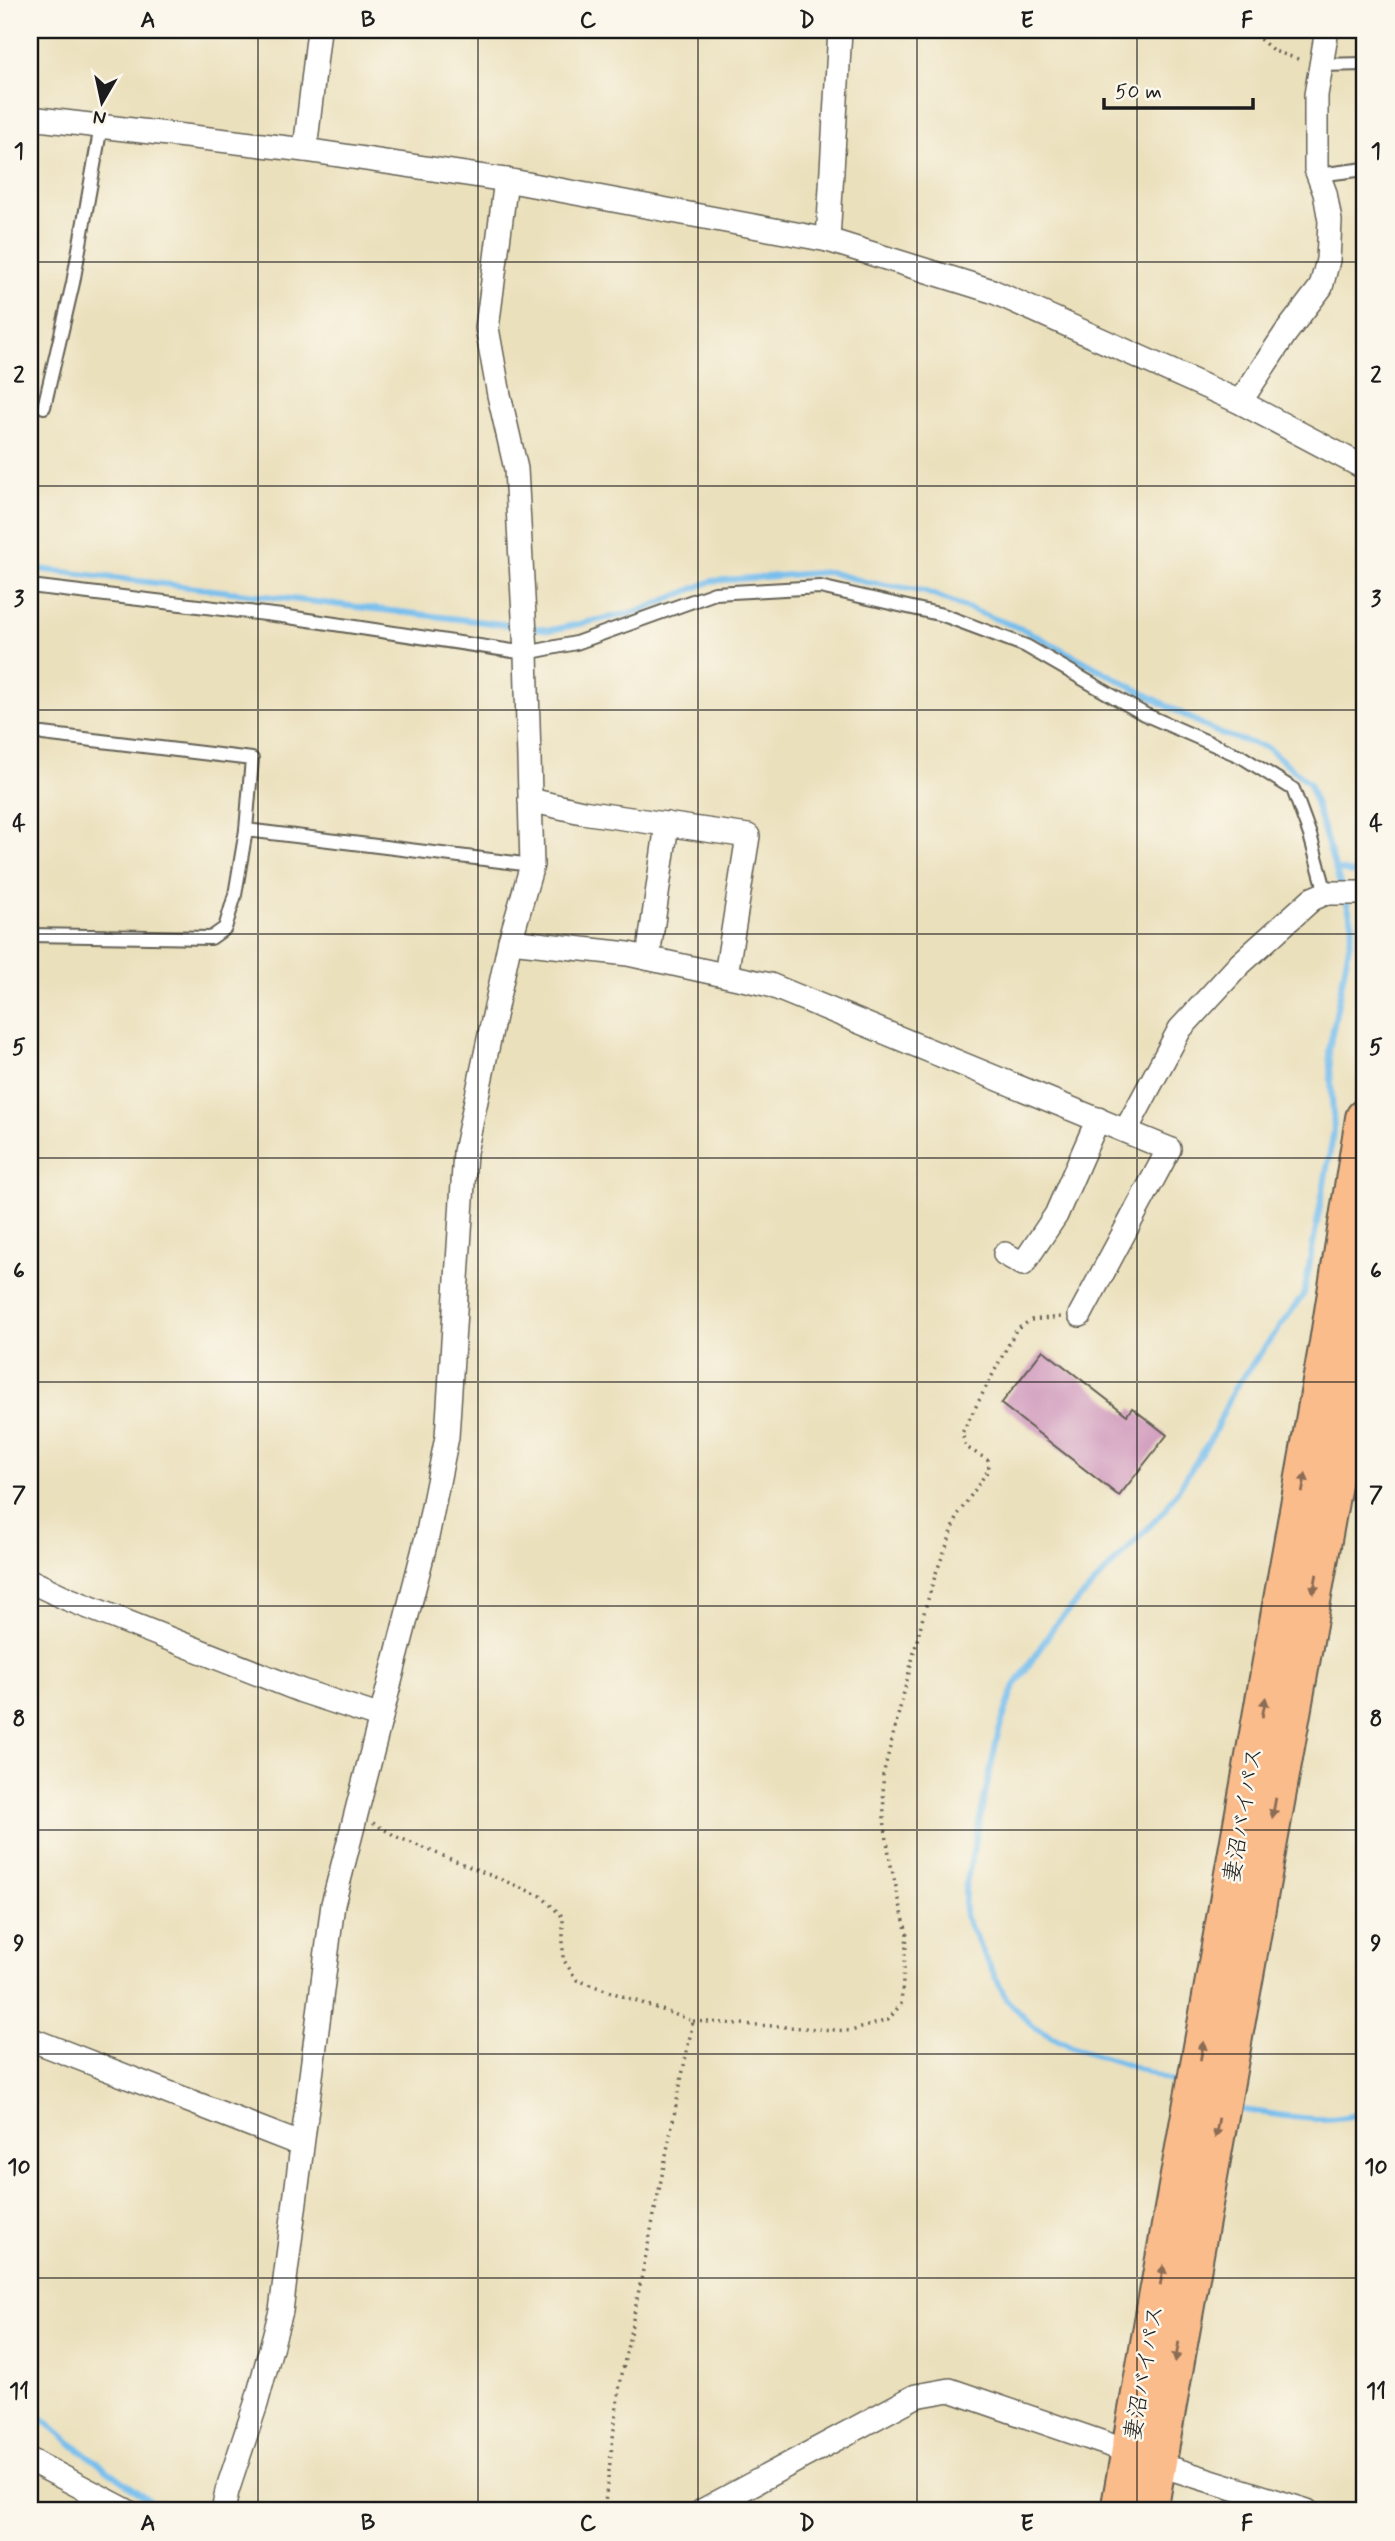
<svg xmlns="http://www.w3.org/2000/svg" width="1395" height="2541" font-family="Mynerve,'Klee One',sans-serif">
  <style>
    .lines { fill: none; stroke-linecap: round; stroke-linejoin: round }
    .stream { stroke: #75bded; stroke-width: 6 }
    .building { fill: #cc90b8 }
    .lane-casing { stroke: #646154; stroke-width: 16 }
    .street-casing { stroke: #646154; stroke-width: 26 }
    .highway-casing { stroke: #646154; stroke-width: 42 }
    .path { stroke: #646154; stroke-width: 3.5; stroke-dasharray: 2 5; stroke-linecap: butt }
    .lane { stroke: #fff; stroke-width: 12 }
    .street { stroke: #fff; stroke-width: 23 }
    .highway { stroke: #fabc8b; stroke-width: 38 }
    .oneway { fill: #8b6c54 }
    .grid { fill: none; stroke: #1c1c1c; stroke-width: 2; stroke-opacity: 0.55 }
    .labels { text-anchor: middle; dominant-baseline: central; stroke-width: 5; stroke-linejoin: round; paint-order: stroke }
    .street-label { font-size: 23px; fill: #1c1c1c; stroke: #fbf7ec }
    .neatline { fill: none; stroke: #1c1c1c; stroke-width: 2.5 }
    .grid-label { font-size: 23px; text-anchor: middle; font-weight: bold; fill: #1c1c1c }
  </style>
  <rect width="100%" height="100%" fill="#fbf7ec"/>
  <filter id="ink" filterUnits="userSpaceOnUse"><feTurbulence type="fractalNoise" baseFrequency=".0143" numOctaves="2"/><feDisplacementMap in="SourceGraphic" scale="14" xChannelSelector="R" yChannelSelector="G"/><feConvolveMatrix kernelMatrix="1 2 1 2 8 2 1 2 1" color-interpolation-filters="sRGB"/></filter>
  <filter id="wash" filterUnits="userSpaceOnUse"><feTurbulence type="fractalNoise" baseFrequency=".00686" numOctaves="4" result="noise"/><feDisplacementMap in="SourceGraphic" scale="28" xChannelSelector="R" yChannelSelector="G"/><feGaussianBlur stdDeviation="1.57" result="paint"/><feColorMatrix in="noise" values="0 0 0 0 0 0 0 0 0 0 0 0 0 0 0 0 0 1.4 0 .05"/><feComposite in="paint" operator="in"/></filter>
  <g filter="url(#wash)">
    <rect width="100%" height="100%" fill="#ebe0bc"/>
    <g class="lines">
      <g class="stream">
        <path d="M 30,568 L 551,630 L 640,611 L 712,581 L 829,572 L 866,582 L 923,591 L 1027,631 L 1218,733 L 1268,748 L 1309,783 L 1341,887"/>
        <path d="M 1335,869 L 1353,873 L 1365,872"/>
        <path d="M 1177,2084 L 1140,2069 L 1072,2047 L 1034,2027 L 1007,2000 L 965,1916 L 965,1889 L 998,1734 L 1013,1689 L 1055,1625 L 1165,1510 L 1213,1435 L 1234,1389 L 1304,1294 L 1334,1130 L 1329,1050 L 1353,925 L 1345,897"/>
        <path d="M 1237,2109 C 1278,2114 1325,2127 1365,2112"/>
        <path d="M 30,2408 L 76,2447 L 164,2511"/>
      </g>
    </g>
    <g id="blocks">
      <path class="building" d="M 1043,1350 L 1127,1415 L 1132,1408 L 1167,1435 L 1119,1496 L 1001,1404 Z"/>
    </g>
  </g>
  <g filter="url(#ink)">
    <use href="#blocks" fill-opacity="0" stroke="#646154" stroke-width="2"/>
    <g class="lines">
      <g class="lane-casing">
        <g id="lane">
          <path d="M 1320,65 L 1365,64"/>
          <path d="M 1318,175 L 1365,169"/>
          <path d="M 44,407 L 73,283 L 101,126"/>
          <path d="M 30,586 L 282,616 L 526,653 L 576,643 L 715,593 L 820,587 L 943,615 L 1026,646 L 1144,714 L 1242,757 L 1293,789 L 1310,835 L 1326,893"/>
          <path d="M 43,734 L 252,759 L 246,830 L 532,865"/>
          <path d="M 30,935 L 211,938 L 225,928 L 235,895 L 246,830"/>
        </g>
      </g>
      <g class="street-casing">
        <g id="street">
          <path d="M 30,118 L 305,150 L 506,180 L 828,240 L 992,291 L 1240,402 L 1365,468"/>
          <path d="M 305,150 L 319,30"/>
          <path d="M 828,240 L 840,30"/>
          <path d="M 1240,402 L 1285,334 L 1321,287 L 1328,260 L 1330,221 L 1325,193 L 1316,169 L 1316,95 L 1327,30"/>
          <path d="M 530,800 L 582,812 L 748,836 L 726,975"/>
          <path d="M 510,941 L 628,954 L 770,985 L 1169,1149 L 1080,1315"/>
          <path d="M 648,958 L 667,824"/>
          <path d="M 1126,1130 L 1180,1029 L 1240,964 L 1312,899 L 1326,893 L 1365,893"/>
          <path d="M 1005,1254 L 1023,1264 L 1056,1215 L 1098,1119"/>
          <path d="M 30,1581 L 68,1599 L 302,1691 L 381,1717"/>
          <path d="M 30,2039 L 300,2144"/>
          <path d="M 30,2460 L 127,2511"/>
          <path d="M 223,2511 L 227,2491 L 256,2404 L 281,2311 L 333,1904 L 427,1537 L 447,1437 L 465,1152 L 510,941 L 532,865 L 526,653 L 516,469 L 499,395 L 487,328 L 506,180"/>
          <path d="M 702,2511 L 916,2396 L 950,2390 L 1130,2452 L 1157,2464 L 1307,2511"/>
        </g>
      </g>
      <g class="highway-casing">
        <g id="highway">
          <path d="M 1120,2511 L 1329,1343 L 1365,1118"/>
          <path d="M 1148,2511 L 1365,1300"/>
        </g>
      </g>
      <g class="path">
        <path d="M 1249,30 L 1274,51 L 1301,60"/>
        <path d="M 373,1823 L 397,1837 L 541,1896 L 563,1917 L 563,1959 L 577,1980 L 693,2021 L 619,2389 L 604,2511"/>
        <path d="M 693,2021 L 851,2031 L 888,2020 L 901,2004 L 907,1934 L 890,1861 L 884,1819 L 883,1775 L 925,1609 L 936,1573 L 959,1513 L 989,1469 L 988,1460 L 966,1447 L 962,1433 L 1016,1330 L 1031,1320 L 1061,1317"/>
      </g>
      <use href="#lane" class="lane"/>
      <use href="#street" class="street"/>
      <use href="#highway" class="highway"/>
    </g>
    <defs><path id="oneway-solid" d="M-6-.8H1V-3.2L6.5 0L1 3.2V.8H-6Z" transform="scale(1.75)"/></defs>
    <g class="oneway">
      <use href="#oneway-solid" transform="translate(1304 1483) rotate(-80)"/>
      <use href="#oneway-solid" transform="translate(1315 1584) rotate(100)"/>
      <use href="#oneway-solid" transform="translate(1264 1707) rotate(-80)"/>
      <use href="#oneway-solid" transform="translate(1274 1808) rotate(100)"/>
      <use href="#oneway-solid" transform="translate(1202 2051) rotate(-80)"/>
      <use href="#oneway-solid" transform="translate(1217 2128) rotate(100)"/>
      <use href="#oneway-solid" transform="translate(1162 2275) rotate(-80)"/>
      <use href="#oneway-solid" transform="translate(1177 2352) rotate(100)"/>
    </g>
  </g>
  <path class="grid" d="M 258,30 L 258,2511M 478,30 L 478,2511M 698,30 L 698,2511M 917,30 L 917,2511M 1137,30 L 1137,2511M 30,262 L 1365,262M 30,486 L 1365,486M 30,710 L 1365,710M 30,934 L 1365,934M 30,1158 L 1365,1158M 30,1382 L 1365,1382M 30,1606 L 1365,1606M 30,1830 L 1365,1830M 30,2054 L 1365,2054M 30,2278 L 1365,2278"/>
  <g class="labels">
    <g class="street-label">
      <text transform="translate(1244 1815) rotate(-80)">妻沼バイパス</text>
      <text transform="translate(1145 2373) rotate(-80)">妻沼バイパス</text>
    </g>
  </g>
  <rect width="1395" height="2541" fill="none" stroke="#fbf7ec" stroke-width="77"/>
  <g transform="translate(102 102) rotate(189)" stroke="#fbf7ec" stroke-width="5" paint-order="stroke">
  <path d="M0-5L12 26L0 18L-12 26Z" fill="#1c1c1c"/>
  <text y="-10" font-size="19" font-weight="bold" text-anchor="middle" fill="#1c1c1c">N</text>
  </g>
  <path d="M1104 98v10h149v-10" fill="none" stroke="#1c1c1c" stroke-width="3.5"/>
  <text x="1115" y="98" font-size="21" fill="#1c1c1c" stroke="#fbf7ec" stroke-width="5" paint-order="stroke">50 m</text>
  <rect x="38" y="38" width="1318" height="2464" class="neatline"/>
  <g class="grid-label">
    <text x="148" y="27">A</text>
    <text x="368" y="27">B</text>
    <text x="588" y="27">C</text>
    <text x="807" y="27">D</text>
    <text x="1027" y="27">E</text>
    <text x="1247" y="27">F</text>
    <text x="19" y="158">1</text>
    <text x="1376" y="158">1</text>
    <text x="19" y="382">2</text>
    <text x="1376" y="382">2</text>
    <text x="19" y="606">3</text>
    <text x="1376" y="606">3</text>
    <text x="19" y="830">4</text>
    <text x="1376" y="830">4</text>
    <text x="19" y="1054">5</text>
    <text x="1376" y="1054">5</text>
    <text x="19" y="1278">6</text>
    <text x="1376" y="1278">6</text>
    <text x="19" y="1502">7</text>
    <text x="1376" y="1502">7</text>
    <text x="19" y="1726">8</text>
    <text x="1376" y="1726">8</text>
    <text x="19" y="1950">9</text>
    <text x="1376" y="1950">9</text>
    <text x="19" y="2174">10</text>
    <text x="1376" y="2174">10</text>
    <text x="19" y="2398">11</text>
    <text x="1376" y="2398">11</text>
    <text x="148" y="2530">A</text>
    <text x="368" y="2530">B</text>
    <text x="588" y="2530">C</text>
    <text x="807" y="2530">D</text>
    <text x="1027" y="2530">E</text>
    <text x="1247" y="2530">F</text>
  </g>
</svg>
